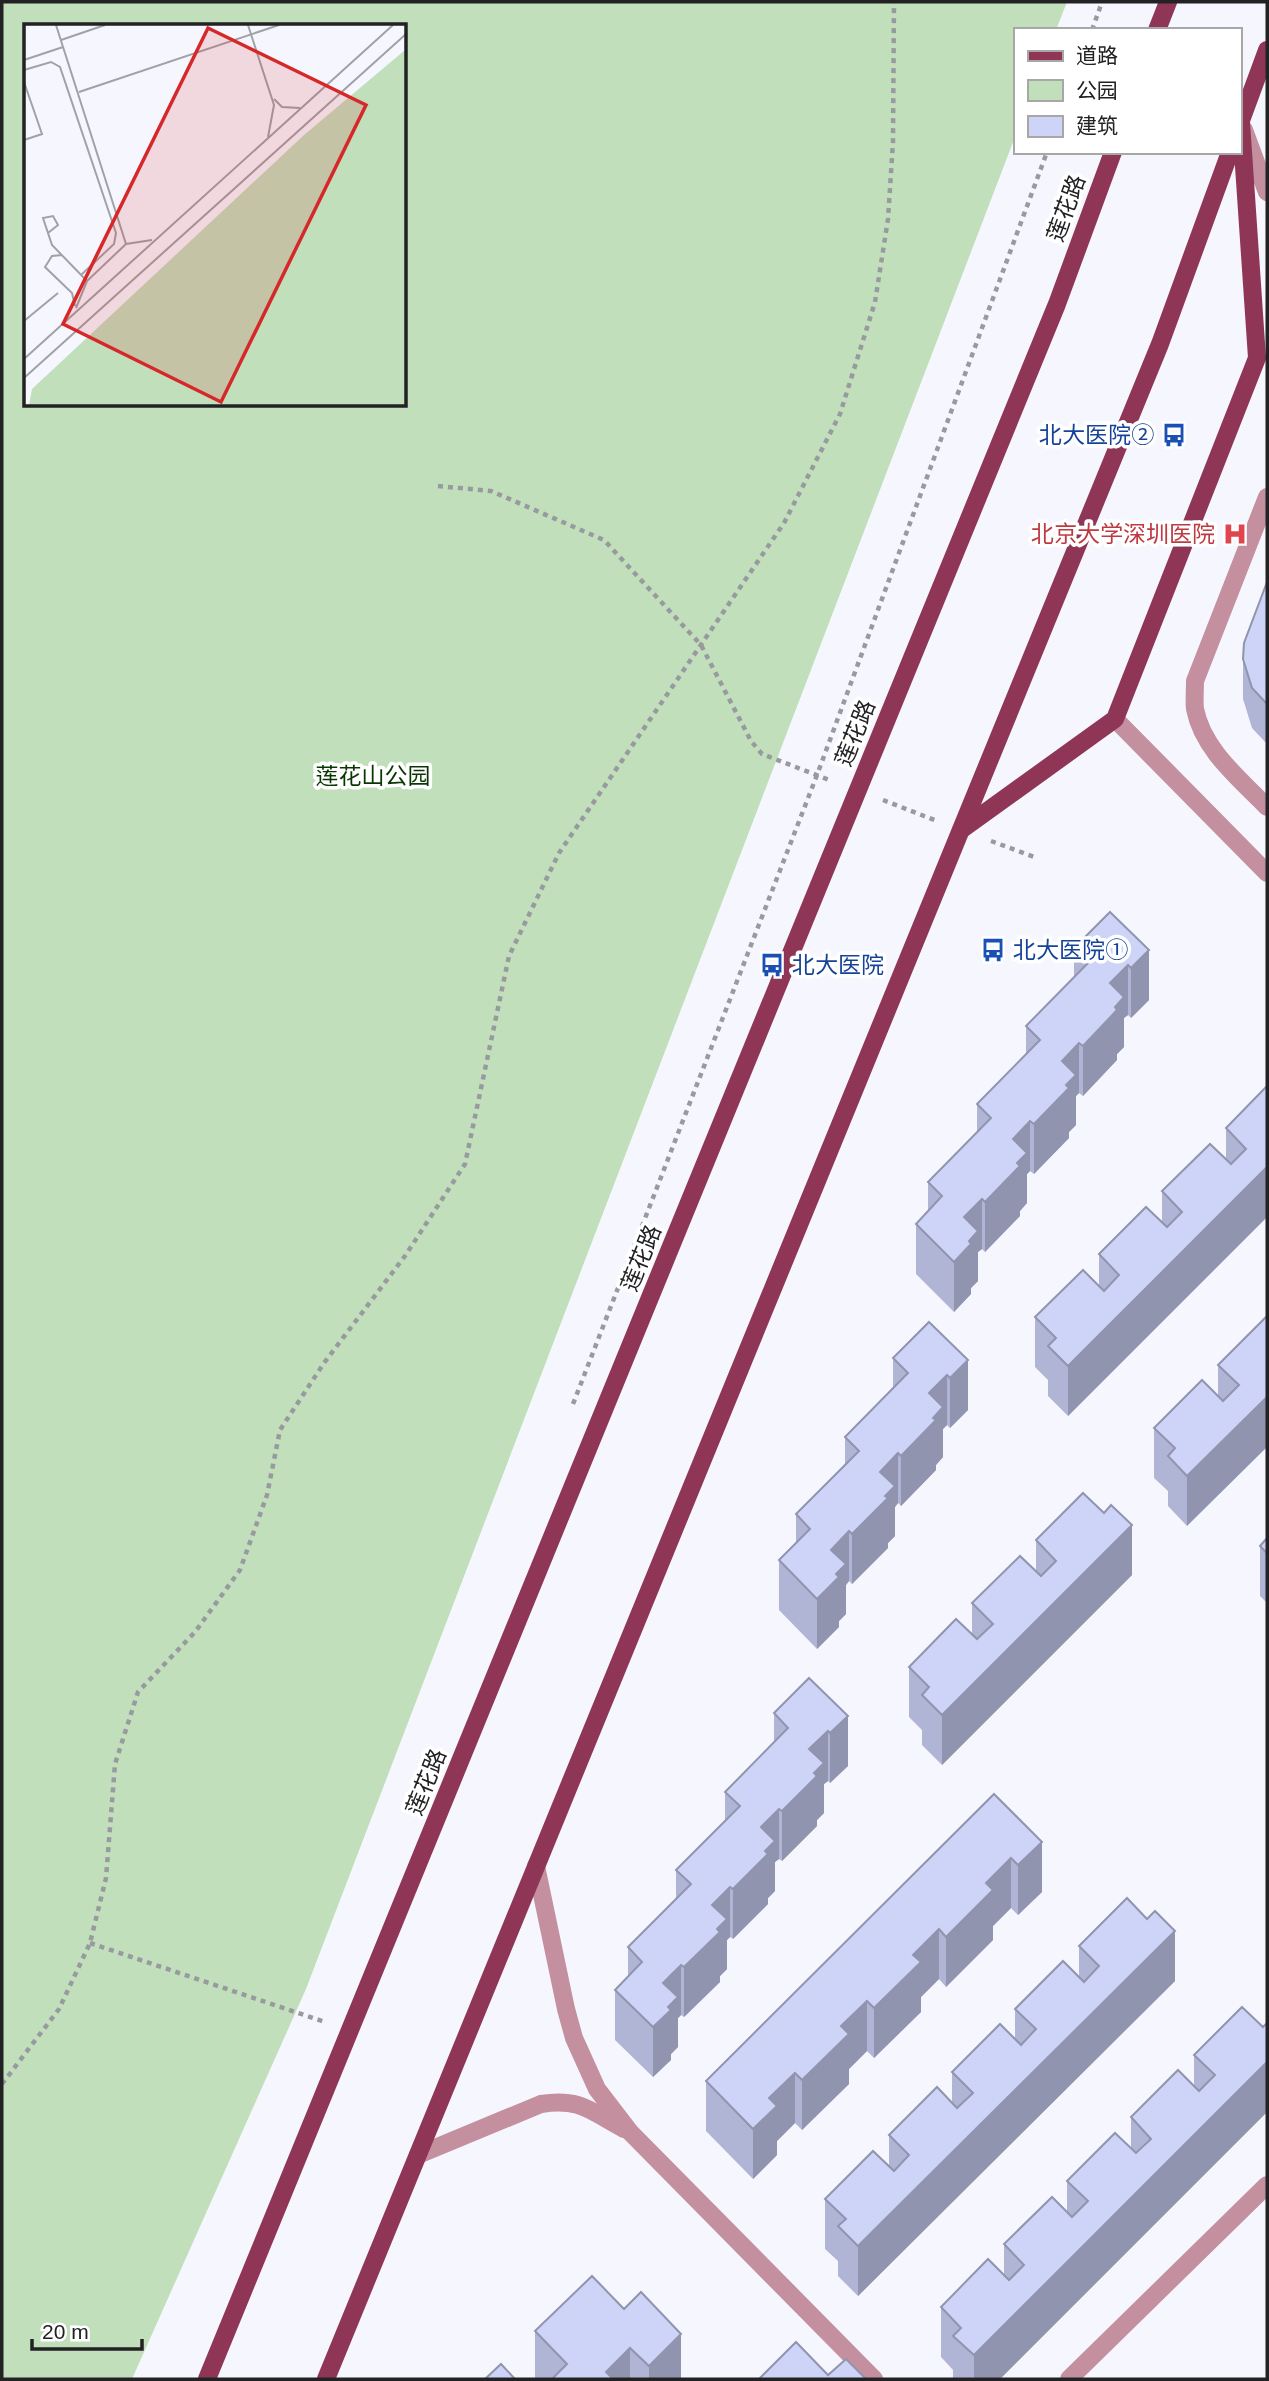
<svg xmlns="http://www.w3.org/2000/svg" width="1269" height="2381" font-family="Arial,'Noto Sans SC',sans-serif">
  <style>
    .green { fill: #c1dfbb; fill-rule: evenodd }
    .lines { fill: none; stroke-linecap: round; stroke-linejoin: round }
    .path { stroke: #999a9f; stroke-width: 4.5; stroke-dasharray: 5 5; stroke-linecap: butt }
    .minor { stroke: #c48f9e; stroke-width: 18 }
    .major { stroke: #8f3656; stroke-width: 18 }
    .wall { fill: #b1b5d5 }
    .shaded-wall { fill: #9094ae }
    .building { fill: #ced3f8; stroke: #9094ae; stroke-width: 2 }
    .labels { text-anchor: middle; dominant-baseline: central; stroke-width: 7; stroke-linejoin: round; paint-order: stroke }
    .street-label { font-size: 23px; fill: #222225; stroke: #fff }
    .transit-label { font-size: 23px; fill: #164399; stroke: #fff; text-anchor: start }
    .health-label { font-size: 23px; fill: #be3a42; stroke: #fff; text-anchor: end }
    .park-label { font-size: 23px; fill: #093703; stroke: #fff }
    .inset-road { fill: none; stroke: #a1a2a7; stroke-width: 2 }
    .view { fill: #d62828; fill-opacity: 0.15; stroke: #d62828; stroke-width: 3.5 }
    .inset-edge { fill: none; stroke: #222225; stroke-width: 3.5 }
  </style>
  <rect width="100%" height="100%" fill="#f6f7fe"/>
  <path class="green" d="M 2,2 L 1067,2 L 1056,30 L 1015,30 L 1015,137 L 306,1989 L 132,2379 L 2,2379 ZM 26,26 L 404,26 L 404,404 L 26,404 Z"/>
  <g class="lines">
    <g class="path">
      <path d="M 1092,30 L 1102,2"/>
      <path d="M 438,486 L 491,491 L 604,540 L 701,645 L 751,741 L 762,754 L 832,781"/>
      <path d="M 883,800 L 937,821"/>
      <path d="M 991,841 L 1034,857"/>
      <path d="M 573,1404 L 817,775 L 1047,152"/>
      <path d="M 90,1943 L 325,2022"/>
      <path d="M 2,2084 L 59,2009 L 90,1943 L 106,1878 L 115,1764 L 138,1692 L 195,1632 L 240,1570 L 267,1495 L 280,1430 L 324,1363 L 405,1256 L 465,1164 L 509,956 L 559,853 L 784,523 L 840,414 L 875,302 L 888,219 L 893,142 L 894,2"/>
    </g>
    <g class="minor">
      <path d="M 1244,130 L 1267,192"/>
      <path d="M 1267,497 L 1195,681 C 1195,690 1194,701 1195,709 C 1203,750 1240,779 1267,807"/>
      <path d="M 1115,719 L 1267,873"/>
      <path d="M 536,1866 L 566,2009 L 574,2038 L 597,2089 L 630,2132 L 874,2379"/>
      <path d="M 418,2155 L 541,2104 C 581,2098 590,2111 624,2129"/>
      <path d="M 1069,2379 L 1267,2185"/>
    </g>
    <g class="major">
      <path d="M 1157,30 L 1168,2"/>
      <path d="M 1239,126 L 1267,50"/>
      <path d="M 961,830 L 1115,719 L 1257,358 L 1241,122"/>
      <path d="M 207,2379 L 1057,304 L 1113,152"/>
      <path d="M 326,2379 L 1160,344 L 1230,152"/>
    </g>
  </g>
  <g class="wall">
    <path d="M 1267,582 L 1267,744 L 1252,728 L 1243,699 L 1243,659 Z"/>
    <path d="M 1110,912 L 1149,1000 L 1131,1018 L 1128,1015 L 1124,1018 L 1124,1047 L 1117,1054 L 1117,1060 L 1083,1096 L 1079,1093 L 1076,1096 L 1076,1125 L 1069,1132 L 1069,1138 L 1034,1174 L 1030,1171 L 1027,1174 L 1027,1203 L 1020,1211 L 1020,1216 L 985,1252 L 982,1249 L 978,1252 L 978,1281 L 971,1288 L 971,1294 L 954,1312 L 916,1274 L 916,1224 L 928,1211 L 928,1182 L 977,1133 L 977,1104 L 1026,1055 L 1026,1026 L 1074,977 L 1074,948 Z"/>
    <path d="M 1267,1086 L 1267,1217 L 1068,1416 L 1048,1396 L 1048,1380 L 1035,1367 L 1035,1317 L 1099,1286 L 1099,1254 L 1162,1222 L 1162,1191 L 1226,1159 L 1226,1128 Z"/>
    <path d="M 1266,1317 L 1187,1526 L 1168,1506 L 1168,1491 L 1154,1478 L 1154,1428 L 1218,1396 L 1218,1365 Z"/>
    <path d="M 929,1322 L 968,1410 L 950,1428 L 947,1425 L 943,1429 L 943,1457 L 936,1465 L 936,1470 L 901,1506 L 898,1503 L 895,1507 L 895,1536 L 888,1543 L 888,1548 L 852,1584 L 849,1581 L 846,1585 L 846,1614 L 839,1621 L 839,1627 L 817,1649 L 779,1610 L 779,1560 L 796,1543 L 796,1514 L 845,1465 L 845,1437 L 893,1388 L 893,1358 Z"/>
    <path d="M 1267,1538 L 1267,1603 L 1260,1596 L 1260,1546 Z"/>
    <path d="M 1036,1540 L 1132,1575 L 942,1765 L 922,1745 L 922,1730 L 909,1717 L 909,1667 L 972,1634 L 972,1603 L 1036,1571 Z"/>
    <path d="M 809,1678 L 848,1766 L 830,1783 L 828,1781 L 824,1784 L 824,1813 L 817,1820 L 817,1826 L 782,1861 L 779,1859 L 775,1862 L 775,1891 L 768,1898 L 768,1904 L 733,1939 L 730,1937 L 727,1940 L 727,1969 L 720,1976 L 720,1982 L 684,2017 L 681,2015 L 678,2018 L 678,2047 L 671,2054 L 671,2060 L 653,2077 L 615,2040 L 615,1990 L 628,1977 L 628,1947 L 676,1899 L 676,1870 L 725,1821 L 725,1792 L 774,1742 L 774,1713 Z"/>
    <path d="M 994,1794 L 1042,1892 L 1018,1915 L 1011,1908 L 993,1926 L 993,1940 L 946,1987 L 939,1979 L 921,1997 L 921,2012 L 874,2058 L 867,2051 L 849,2069 L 849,2084 L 802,2130 L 795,2123 L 777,2141 L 777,2155 L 753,2179 L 706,2131 L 706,2081 Z"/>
    <path d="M 1079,1946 L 1175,1981 L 858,2296 L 838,2276 L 838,2261 L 825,2249 L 825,2199 L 889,2166 L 889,2135 L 952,2103 L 952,2072 L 1015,2040 L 1015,2009 L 1079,1977 Z"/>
    <path d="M 1267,2023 L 1267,2112 L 1000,2379 L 953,2379 L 953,2370 L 941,2357 L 941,2307 L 1004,2275 L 1004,2244 L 1067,2212 L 1067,2181 L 1131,2148 L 1131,2117 L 1194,2086 L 1194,2055 L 1263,2027 Z"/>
    <path d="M 592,2276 L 681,2379 L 535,2379 L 535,2331 Z"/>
  </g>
  <g class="shaded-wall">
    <path d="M 1149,950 L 1149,1000 L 1131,1018 L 1131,968 Z"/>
    <path d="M 1128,965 L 1128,1015 L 1124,1018 L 1124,1047 L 1117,1054 L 1117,1060 L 1083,1096 L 1083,1046 L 1110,983 Z"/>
    <path d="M 1079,1043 L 1079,1093 L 1076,1096 L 1076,1125 L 1069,1132 L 1069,1138 L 1034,1174 L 1034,1124 L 1062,1061 Z"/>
    <path d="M 1030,1121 L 1030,1171 L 1027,1174 L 1027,1203 L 1020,1211 L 1020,1216 L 985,1252 L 985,1202 L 1013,1139 Z"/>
    <path d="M 1267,1167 L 1267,1217 L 1068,1416 L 1068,1366 Z"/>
    <path d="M 982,1199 L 982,1249 L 978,1252 L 978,1281 L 971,1288 L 971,1294 L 954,1312 L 954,1262 L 964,1217 Z"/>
    <path d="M 968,1360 L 968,1410 L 950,1428 L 950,1378 Z"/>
    <path d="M 947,1375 L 947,1425 L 943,1429 L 943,1457 L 936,1465 L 936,1470 L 901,1506 L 901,1456 L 929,1393 Z"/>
    <path d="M 1267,1397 L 1267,1447 L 1187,1526 L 1187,1476 Z"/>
    <path d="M 898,1453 L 898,1503 L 895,1507 L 895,1536 L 888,1543 L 888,1548 L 852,1584 L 852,1534 L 880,1472 Z"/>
    <path d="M 1132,1525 L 1132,1575 L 942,1765 L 942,1715 Z"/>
    <path d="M 849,1531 L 849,1581 L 846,1585 L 846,1614 L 839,1621 L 839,1627 L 817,1649 L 817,1599 L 831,1550 Z"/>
    <path d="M 848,1716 L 848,1766 L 830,1783 L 830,1733 Z"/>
    <path d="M 828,1731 L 828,1781 L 824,1784 L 824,1813 L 817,1820 L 817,1826 L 782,1861 L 782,1811 L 809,1749 Z"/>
    <path d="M 779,1809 L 779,1859 L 775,1862 L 775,1891 L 768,1898 L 768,1904 L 733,1939 L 733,1889 L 761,1827 Z"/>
    <path d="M 1042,1842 L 1042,1892 L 1018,1915 L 1018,1865 Z"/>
    <path d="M 1011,1858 L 1011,1908 L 993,1926 L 993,1940 L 946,1987 L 946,1937 L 986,1883 Z"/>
    <path d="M 730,1887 L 730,1937 L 727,1940 L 727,1969 L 720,1976 L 720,1982 L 684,2017 L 684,1967 L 712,1905 Z"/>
    <path d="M 939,1929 L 939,1979 L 921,1997 L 921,2012 L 874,2058 L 874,2008 L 913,1955 Z"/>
    <path d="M 1175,1931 L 1175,1981 L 858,2296 L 858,2246 Z"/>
    <path d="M 681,1965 L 681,2015 L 678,2018 L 678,2047 L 671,2054 L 671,2060 L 653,2077 L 653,2027 L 663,1983 Z"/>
    <path d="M 867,2001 L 867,2051 L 849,2069 L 849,2084 L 802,2130 L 802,2080 L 841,2026 Z"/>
    <path d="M 1267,2062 L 1267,2112 L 1000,2379 L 974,2379 L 974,2355 Z"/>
    <path d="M 795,2073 L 795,2123 L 777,2141 L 777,2155 L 753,2179 L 753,2129 L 769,2098 Z"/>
    <path d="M 681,2334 L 681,2379 L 649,2379 L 649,2366 Z"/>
    <path d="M 630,2348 L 630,2379 L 606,2379 L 606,2372 Z"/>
  </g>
  <g class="building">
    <path d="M 1267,582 L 1267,704 L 1252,688 L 1243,659 L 1244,643 Z"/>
    <path d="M 1110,912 L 1149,950 L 1131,968 L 1128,965 L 1110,983 L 1124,997 L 1115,1007 L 1117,1010 L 1083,1046 L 1079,1043 L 1062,1061 L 1076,1075 L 1066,1085 L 1069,1088 L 1034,1124 L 1030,1121 L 1013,1139 L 1027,1153 L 1017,1163 L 1020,1166 L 985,1202 L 982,1199 L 964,1217 L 978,1231 L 969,1241 L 971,1244 L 954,1262 L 916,1224 L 942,1196 L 928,1182 L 991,1118 L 977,1104 L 1040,1040 L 1026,1026 L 1089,962 L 1074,948 Z"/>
    <path d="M 1267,1086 L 1267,1167 L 1068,1366 L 1048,1346 L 1056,1338 L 1035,1317 L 1083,1270 L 1104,1291 L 1119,1275 L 1099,1254 L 1146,1207 L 1167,1227 L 1182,1212 L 1162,1191 L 1210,1144 L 1231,1164 L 1246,1149 L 1226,1128 Z"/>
    <path d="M 1266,1317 L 1267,1318 L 1267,1397 L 1187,1476 L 1168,1456 L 1175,1448 L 1154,1428 L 1202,1380 L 1223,1401 L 1239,1385 L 1218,1365 Z"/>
    <path d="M 929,1322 L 968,1360 L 950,1378 L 947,1375 L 929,1393 L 943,1407 L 933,1418 L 936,1420 L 901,1456 L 898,1453 L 880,1472 L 895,1486 L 885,1496 L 888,1498 L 852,1534 L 849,1531 L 831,1550 L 846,1564 L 836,1574 L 839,1577 L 817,1599 L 779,1560 L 810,1529 L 796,1514 L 859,1451 L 845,1437 L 908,1373 L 893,1358 Z"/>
    <path d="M 1083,1493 L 1104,1513 L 1111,1505 L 1132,1525 L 942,1715 L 922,1695 L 929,1687 L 909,1667 L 956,1619 L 977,1639 L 993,1624 L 972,1603 L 1020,1556 L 1041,1576 L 1056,1561 L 1036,1540 Z"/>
    <path d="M 1267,1538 L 1267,1553 L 1260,1546 Z"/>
    <path d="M 809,1678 L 848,1716 L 830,1733 L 828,1731 L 809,1749 L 824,1763 L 814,1773 L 817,1776 L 782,1811 L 779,1809 L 761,1827 L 775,1841 L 765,1851 L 768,1854 L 733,1889 L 730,1887 L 712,1905 L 727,1919 L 717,1929 L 720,1932 L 684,1967 L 681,1965 L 663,1983 L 678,1997 L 668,2007 L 671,2010 L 653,2027 L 615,1990 L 642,1962 L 628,1947 L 691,1884 L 676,1870 L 740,1806 L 725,1792 L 788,1728 L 774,1713 Z"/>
    <path d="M 994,1794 L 1042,1842 L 1018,1865 L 1011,1858 L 986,1883 L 993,1890 L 946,1937 L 939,1929 L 913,1955 L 921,1962 L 874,2008 L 867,2001 L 841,2026 L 849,2034 L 802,2080 L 795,2073 L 769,2098 L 777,2106 L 753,2129 L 706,2081 Z"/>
    <path d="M 1127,1898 L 1147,1919 L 1155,1911 L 1175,1931 L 858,2246 L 838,2226 L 846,2219 L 825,2199 L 873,2151 L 894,2171 L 909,2155 L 889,2135 L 937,2087 L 957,2108 L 973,2093 L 952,2072 L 1000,2024 L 1021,2045 L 1036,2029 L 1015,2009 L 1063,1961 L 1084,1982 L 1099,1966 L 1079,1946 Z"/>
    <path d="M 1242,2007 L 1263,2027 L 1267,2023 L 1267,2062 L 974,2355 L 953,2336 L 961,2328 L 941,2307 L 988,2259 L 1009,2280 L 1024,2265 L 1004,2244 L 1052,2197 L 1072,2217 L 1088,2201 L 1067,2181 L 1115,2133 L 1136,2153 L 1151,2139 L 1131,2117 L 1178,2070 L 1199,2091 L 1215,2075 L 1194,2055 Z"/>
    <path d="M 592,2276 L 624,2309 L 641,2292 L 681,2334 L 649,2366 L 630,2348 L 606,2372 L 613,2379 L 552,2379 L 567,2364 L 535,2331 Z"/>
    <path d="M 796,2342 L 828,2375 L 846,2359 L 866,2379 L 759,2379 Z"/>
    <path d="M 501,2364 L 515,2379 L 485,2379 Z"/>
  </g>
  <defs>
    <g id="bus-bare" transform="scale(1.89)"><path d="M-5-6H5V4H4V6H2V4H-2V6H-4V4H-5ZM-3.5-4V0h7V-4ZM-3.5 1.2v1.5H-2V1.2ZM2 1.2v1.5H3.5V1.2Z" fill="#1a4fb4" stroke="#fff" stroke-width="2.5" paint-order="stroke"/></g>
    <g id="hospital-bare" transform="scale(1.89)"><path d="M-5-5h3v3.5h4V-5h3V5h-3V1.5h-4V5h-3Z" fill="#e0444e" stroke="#fff" stroke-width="2.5" paint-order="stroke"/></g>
  </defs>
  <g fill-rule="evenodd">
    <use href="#bus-bare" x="1174" y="435"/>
    <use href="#hospital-bare" x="1235" y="534"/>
    <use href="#bus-bare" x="993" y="950"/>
    <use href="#bus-bare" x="772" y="965"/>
  </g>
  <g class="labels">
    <g class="street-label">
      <text transform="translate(1066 208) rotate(-70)">莲花路</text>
      <text transform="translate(855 733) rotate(-68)">莲花路</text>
      <text transform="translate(641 1258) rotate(-68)">莲花路</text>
      <text transform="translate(426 1782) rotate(-68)">莲花路</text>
    </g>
    <g class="transit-label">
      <text x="1154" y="435" text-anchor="end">北大医院②</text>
      <text x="1013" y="950">北大医院①</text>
      <text x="792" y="965">北大医院</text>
    </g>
    <g class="health-label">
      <text x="1215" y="534">北京大学深圳医院</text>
    </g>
    <g class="park-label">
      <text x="373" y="776">莲花山公园</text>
    </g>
  </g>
  <g transform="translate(24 24)">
    <rect width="382" height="382" fill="#f6f7fe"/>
    <path d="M 381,26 L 381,381 L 5,381 L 8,365 L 280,111 Z" fill="#c1dfbb"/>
    <path class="inset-road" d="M 32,1 L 102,220M 224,1 L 250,81 L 244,113M 37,16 L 81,1M 0,36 L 39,23M 0,46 L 27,38 L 36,43 L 92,209 L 90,220 L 57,251M 0,58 L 18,110 L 0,116M 55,68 L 255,1M 250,75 L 258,83 L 276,84M 24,209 L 34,201 L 29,192 L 19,194 L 28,221 L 63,257M 38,231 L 28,232 L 21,243 L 48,269 L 51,282M 52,284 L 63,257 L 102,220 L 128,216M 0,297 L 34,269M 0,335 L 369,1M 0,354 L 382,10"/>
    <path class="view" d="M 184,4 L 342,81 L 197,378 L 39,300 Z"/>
    <rect width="382" height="382" class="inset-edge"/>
  </g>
  <rect width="1269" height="2381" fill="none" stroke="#222225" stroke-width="7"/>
  <rect x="1014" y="28" width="228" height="126" fill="#ffffff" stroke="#a7a7a8" stroke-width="2"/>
  <rect x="1028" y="51" width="35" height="10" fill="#8f3656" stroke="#a7a7a8" stroke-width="2"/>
  <text x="1076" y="63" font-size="21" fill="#222225">道路</text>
  <rect x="1028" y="80" width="35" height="21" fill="#c1dfbb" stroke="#a7a7a8" stroke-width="2"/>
  <text x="1076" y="98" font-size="21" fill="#222225">公园</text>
  <rect x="1028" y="116" width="35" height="21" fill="#ced3f8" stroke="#a7a7a8" stroke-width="2"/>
  <text x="1076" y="133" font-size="21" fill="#222225">建筑</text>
  <path d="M32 2339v10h110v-10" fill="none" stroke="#222225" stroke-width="3.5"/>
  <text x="42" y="2339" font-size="21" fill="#222225" stroke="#ffffff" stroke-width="5" paint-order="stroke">20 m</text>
</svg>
